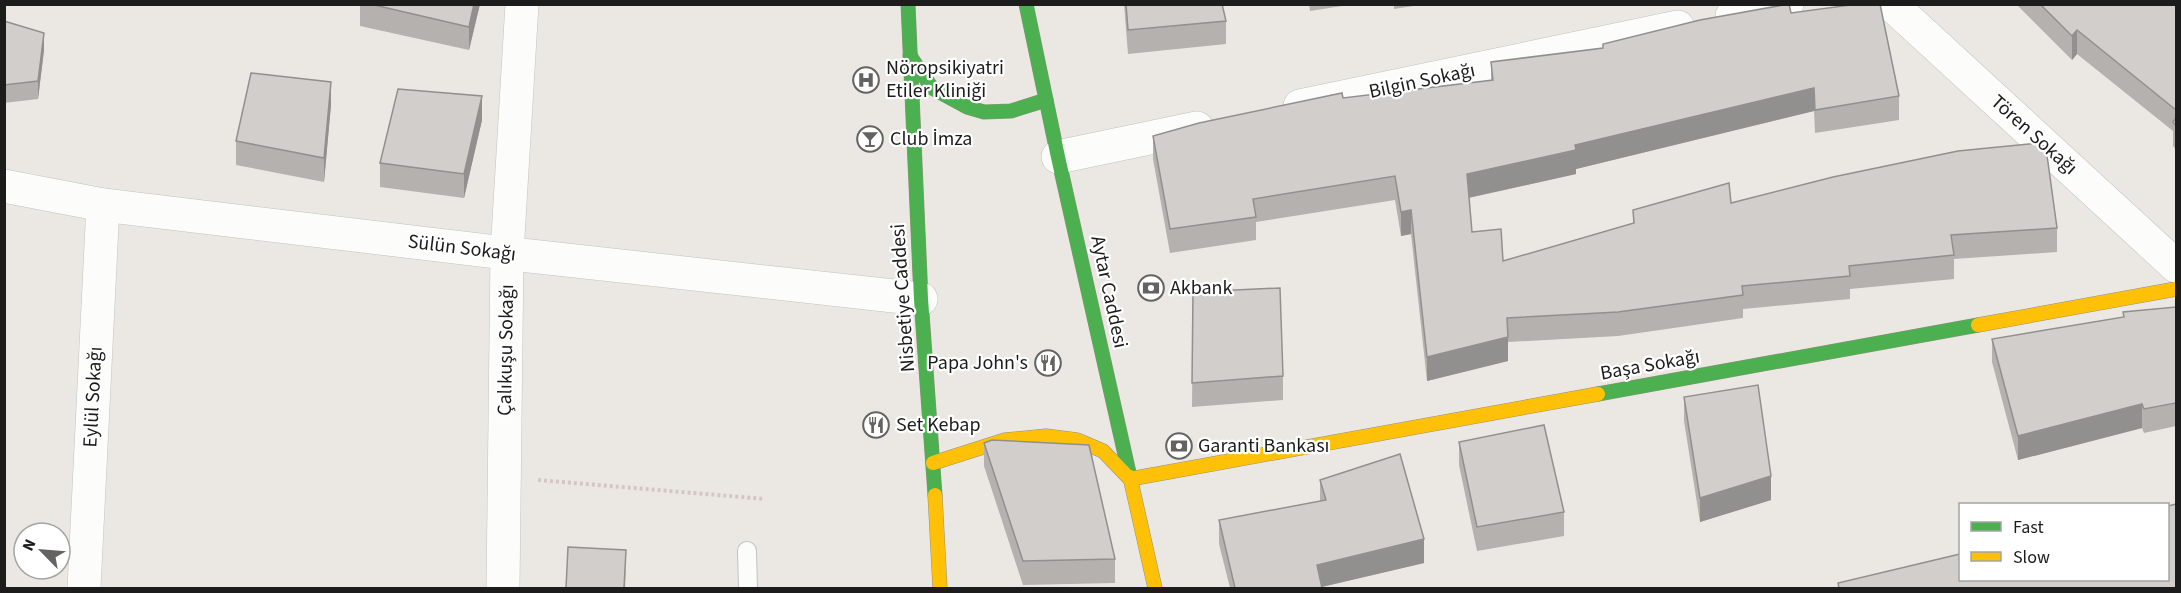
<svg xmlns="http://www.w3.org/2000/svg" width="2181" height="593" font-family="'Source Sans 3',sans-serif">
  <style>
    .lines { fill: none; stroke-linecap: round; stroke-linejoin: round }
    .lane-casing { stroke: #c3c2c0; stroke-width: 20 }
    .street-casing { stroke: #c3c2c0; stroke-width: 34 }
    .fast-casing { stroke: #94937d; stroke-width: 15 }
    .slow-casing { stroke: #94937d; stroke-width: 15 }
    .path { stroke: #d6c6c3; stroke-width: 4; stroke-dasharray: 3 3; stroke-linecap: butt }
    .lane { stroke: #fcfcfb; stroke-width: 18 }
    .street { stroke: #fcfcfb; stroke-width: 33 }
    .fast { stroke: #4caf50; stroke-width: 14 }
    .slow { stroke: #ffc107; stroke-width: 14 }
    .wall { fill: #b4b1af }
    .shaded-wall { fill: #92908e }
    .building { fill: #d1cecb; stroke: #92908e; stroke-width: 1.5 }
    .labels { text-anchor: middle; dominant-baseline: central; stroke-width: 4.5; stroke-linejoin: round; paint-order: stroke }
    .poi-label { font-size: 20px; fill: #1c1c1c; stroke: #fff; text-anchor: start }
    .street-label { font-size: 20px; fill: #1c1c1c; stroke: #fff }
  </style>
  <rect width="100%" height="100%" fill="#ebe8e4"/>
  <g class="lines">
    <g class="lane-casing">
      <path id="lane" d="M 747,551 L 748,588"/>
    </g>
    <g class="street-casing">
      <g id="street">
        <path d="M 1891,4 L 2176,266"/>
        <path d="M 1732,16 L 1787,4"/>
        <path d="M 1300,106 L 1678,27"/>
        <path d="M 1058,157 L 1197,128"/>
        <path d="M 4,186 L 103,205 L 530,256 L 921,299"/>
        <path d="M 84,588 L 103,205"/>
        <path d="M 503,588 L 507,253 L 522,4"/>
      </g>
    </g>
    <g class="fast-casing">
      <g id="fast">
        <path d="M 908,4 L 921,299 L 935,495"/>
        <path d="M 1026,4 L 1058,157 L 1130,477"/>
        <path d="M 910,56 L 932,88 L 967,107 L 984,112 L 1011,111 L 1046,100"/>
        <path d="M 1598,394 L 1978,325"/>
      </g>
    </g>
    <g class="slow-casing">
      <g id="slow">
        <path d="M 1978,325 L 2176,289"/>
        <path d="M 933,463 L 1005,440 L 1046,436 L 1077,440 L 1103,451 L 1130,479"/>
        <path d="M 1130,477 L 1155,588"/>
        <path d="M 1130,479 L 1598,394"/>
        <path d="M 935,495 L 940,588"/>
      </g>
    </g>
    <path class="path" d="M 538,480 L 764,499"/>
    <use href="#lane" class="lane"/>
    <use href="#street" class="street"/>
    <use href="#fast" class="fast"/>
    <use href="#slow" class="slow"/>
  </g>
  <g class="wall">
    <path d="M 360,4 L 480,4 L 469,50 L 360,26 Z"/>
    <path d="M 1124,4 L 1222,4 L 1226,21 L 1226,44 L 1128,54 Z"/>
    <path d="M 1309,4 L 1355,4 L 1310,11 Z"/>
    <path d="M 1394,4 L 1426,4 L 1394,9 Z"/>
    <path d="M 2016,4 L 2176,4 L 2176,150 L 2173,146 L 2173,131 L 2077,54 L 2072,60 Z"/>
    <path d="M 1791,13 L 1899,96 L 1899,120 L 1815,133 L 1814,111 L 1576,169 L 1576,174 L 1469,198 L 1472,232 L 1503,261 L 1633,223 L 1633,210 L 1731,203 L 2057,228 L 2057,252 L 1954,259 L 1954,279 L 1850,289 L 1850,299 L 1743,309 L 1743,318 L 1618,336 L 1508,342 L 1508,361 L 1427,381 L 1411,234 L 1401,236 L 1395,200 L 1256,222 L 1256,240 L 1170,253 L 1153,159 L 1153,136 L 1343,98 L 1491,81 L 1491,62 L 1603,48 Z"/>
    <path d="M 4,21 L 44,50 L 38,99 L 4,103 Z"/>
    <path d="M 331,105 L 324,182 L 236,165 L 236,141 Z"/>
    <path d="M 482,120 L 464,198 L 380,187 L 380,163 Z"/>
    <path d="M 1193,292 L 1283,376 L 1283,400 L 1192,407 Z"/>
    <path d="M 2176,307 L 2176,426 L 2144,433 L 2142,428 L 2018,460 L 1992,362 L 1992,339 L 2123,317 L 2123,312 Z"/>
    <path d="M 1684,397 L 1771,500 L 1700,522 L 1684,421 Z"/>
    <path d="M 1459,442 L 1564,512 L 1564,536 L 1477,551 L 1459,465 Z"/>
    <path d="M 984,443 L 1115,559 L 1115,583 L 1023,585 L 984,466 Z"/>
    <path d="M 1320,480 L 1424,563 L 1322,587 L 1322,588 L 1230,588 L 1219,544 L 1219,520 L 1320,501 Z"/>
  </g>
  <g class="shaded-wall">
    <path d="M 474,4 L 480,4 L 469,50 L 469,27 Z"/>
    <path d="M 2077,30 L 2077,54 L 2072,60 L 2072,36 Z"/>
    <path d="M 44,33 L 44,50 L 38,99 L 38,81 Z"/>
    <path d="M 331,82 L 331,105 L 324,182 L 324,158 Z"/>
    <path d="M 1814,88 L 1814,111 L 1576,169 L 1576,174 L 1467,198 L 1467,174 L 1575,145 Z"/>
    <path d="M 482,96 L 482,120 L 464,198 L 464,174 Z"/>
    <path d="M 1411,210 L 1411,234 L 1401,236 L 1401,212 Z"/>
    <path d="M 1508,337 L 1508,361 L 1427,381 L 1427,357 Z"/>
    <path d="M 2142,404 L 2142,428 L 2018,460 L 2018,436 Z"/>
    <path d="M 1771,476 L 1771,500 L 1700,522 L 1700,498 Z"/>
    <path d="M 1424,539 L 1424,563 L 1317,588 L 1317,565 Z"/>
    <path d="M 626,550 L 625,588 L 624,588 Z"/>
  </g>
  <g class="building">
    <path d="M 370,4 L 474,4 L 469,27 Z"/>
    <path d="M 1126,4 L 1222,4 L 1226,21 L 1128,30 Z"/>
    <path d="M 1789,4 L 1791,13 L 1858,4 L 1880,4 L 1899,96 L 1815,110 L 1814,88 L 1575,145 L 1576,150 L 1467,174 L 1472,232 L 1501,229 L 1503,261 L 1634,223 L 1633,210 L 1729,183 L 1731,203 L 1833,177 L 1958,151 L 2040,143 L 2046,148 L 2057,228 L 1951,235 L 1954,255 L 1849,266 L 1850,276 L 1742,286 L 1743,295 L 1618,312 L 1507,318 L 1508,337 L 1427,357 L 1411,210 L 1401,212 L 1395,176 L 1253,199 L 1256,217 L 1170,229 L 1153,136 L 1199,123 L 1342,93 L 1343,98 L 1493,80 L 1491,62 L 1603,48 L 1603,44 L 1700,20 Z"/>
    <path d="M 2040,4 L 2176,4 L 2176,110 L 2077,30 L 2072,36 Z"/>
    <path d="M 4,21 L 44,33 L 38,81 L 4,85 Z"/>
    <path d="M 251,73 L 331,82 L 324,158 L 236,141 Z"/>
    <path d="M 398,89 L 482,96 L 464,174 L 380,163 Z"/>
    <path d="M 2176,118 L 2176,126 L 2173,122 Z"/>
    <path d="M 1280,288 L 1283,376 L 1192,383 L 1193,292 Z"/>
    <path d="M 2176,307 L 2176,403 L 2144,409 L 2142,404 L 2018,436 L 1992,339 L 2124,317 L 2123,312 Z"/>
    <path d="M 1758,385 L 1771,476 L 1700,498 L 1684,397 Z"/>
    <path d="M 1544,425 L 1564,512 L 1477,527 L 1459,442 Z"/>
    <path d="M 992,440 L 1089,445 L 1115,559 L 1023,561 L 984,443 Z"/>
    <path d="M 1400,454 L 1424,539 L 1317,565 L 1322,588 L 1235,588 L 1219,520 L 1326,500 L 1320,480 Z"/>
    <path d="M 2176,504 L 2176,588 L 1839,588 L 1838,583 L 1960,554 L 1960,579 L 2168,579 L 2168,506 Z"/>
    <path d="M 568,547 L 626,550 L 624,588 L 566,588 Z"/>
  </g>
  <defs>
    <g id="hospital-ring" transform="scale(1.35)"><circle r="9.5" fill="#fff" stroke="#646362" stroke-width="1.5"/><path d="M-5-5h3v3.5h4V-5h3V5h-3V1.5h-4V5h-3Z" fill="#646362"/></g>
    <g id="bar-ring" transform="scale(1.35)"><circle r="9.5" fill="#fff" stroke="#646362" stroke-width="1.5"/><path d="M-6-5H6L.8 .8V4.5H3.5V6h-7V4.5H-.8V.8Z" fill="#646362"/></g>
    <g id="bank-ring" transform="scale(1.35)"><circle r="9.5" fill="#fff" stroke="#646362" stroke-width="1.5"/><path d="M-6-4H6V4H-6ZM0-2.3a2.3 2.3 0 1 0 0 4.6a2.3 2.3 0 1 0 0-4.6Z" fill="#646362"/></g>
    <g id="restaurant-ring" transform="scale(1.35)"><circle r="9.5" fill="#fff" stroke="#646362" stroke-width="1.5"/><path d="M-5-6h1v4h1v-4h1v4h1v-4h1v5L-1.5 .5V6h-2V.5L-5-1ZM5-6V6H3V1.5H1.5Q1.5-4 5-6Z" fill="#646362"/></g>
  </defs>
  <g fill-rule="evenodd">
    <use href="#hospital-ring" x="866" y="80"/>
    <use href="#bar-ring" x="870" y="139"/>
    <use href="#bank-ring" x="1151" y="288"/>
    <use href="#restaurant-ring" x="1048" y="363"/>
    <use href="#restaurant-ring" x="876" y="425"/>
    <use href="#bank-ring" x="1179" y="446"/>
  </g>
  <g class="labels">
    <g class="poi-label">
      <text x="886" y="68">Nöropsikiyatri<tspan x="886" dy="23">Etiler Kliniği</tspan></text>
      <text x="890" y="139">Club İmza</text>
      <text x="1170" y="288">Akbank</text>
      <text x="1028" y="363" text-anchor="end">Papa John's</text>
      <text x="896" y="425">Set Kebap</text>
      <text x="1198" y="446">Garanti Bankası</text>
    </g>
    <g class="street-label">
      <text transform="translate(1422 81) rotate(-12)">Bilgin Sokağı</text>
      <text transform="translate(2034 135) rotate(42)">Tören Sokağı</text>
      <text transform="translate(462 248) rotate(7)">Sülün Sokağı</text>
      <text transform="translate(1109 292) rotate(78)">Aytar Caddesi</text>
      <text transform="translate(903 298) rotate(-94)">Nisbetiye Caddesi</text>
      <text transform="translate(506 350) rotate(-89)">Çalıkuşu Sokağı</text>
      <text transform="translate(1650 365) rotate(-10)">Başa Sokağı</text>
      <text transform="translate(93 397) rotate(-87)">Eylül Sokağı</text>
    </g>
  </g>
  <rect width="2181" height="593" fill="none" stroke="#1c1c1c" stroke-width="12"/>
  <rect x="1959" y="503" width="210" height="78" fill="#ffffff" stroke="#a4a4a4" stroke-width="1.5"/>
  <rect x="1971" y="522" width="30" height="9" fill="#4caf50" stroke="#a4a4a4" stroke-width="1.5"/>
  <text x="2013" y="533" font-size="18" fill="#1c1c1c">Fast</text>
  <rect x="1971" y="552" width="30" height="9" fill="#ffc107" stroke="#a4a4a4" stroke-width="1.5"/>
  <text x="2013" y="563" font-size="18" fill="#1c1c1c">Slow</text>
  <g transform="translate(42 551) rotate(295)"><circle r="28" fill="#ffffff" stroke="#a4a4a4" stroke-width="1.5"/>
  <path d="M0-4.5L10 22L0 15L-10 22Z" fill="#646362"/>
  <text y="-9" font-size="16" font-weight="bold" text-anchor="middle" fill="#1c1c1c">N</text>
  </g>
</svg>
